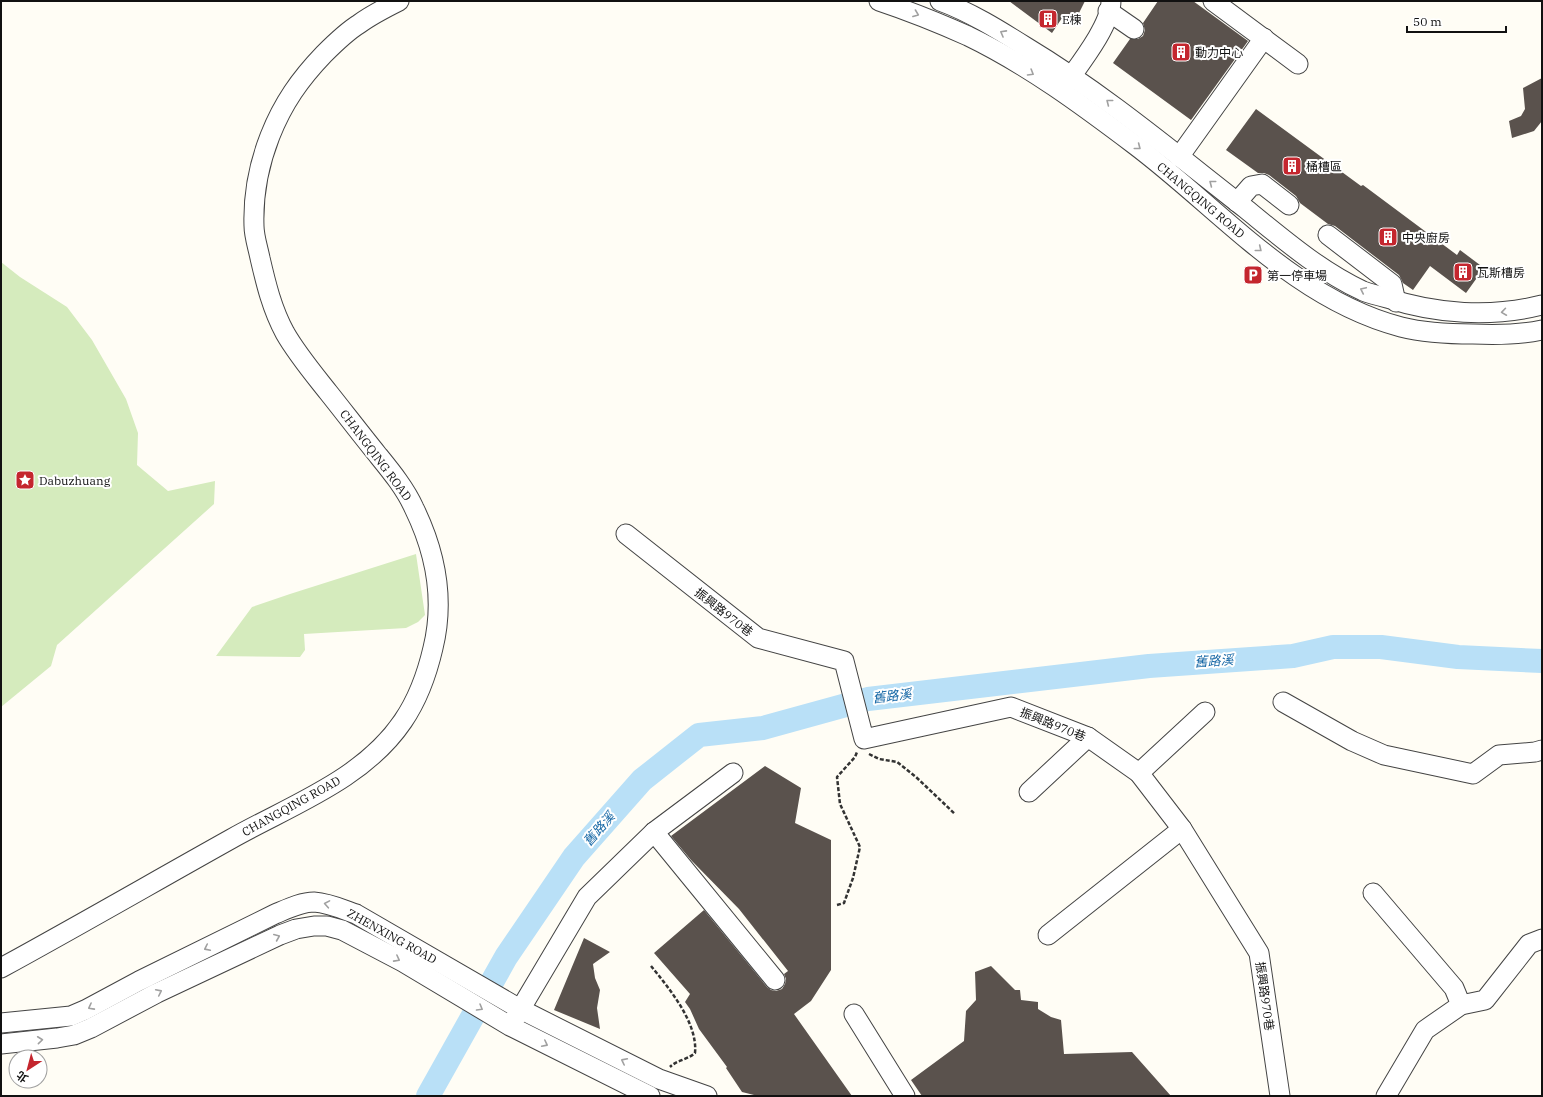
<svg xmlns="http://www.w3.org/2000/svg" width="1543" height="1097" font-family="'IBM Plex Serif','Noto Sans TC',serif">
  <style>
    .green { fill: #d5ebbd }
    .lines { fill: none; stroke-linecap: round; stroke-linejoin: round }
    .river { stroke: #b9e0f7; stroke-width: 24 }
    .building { fill: #5a524d }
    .minor-casing { stroke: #444; stroke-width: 21 }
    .path { stroke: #333; stroke-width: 2.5; stroke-dasharray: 4 2; stroke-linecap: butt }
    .minor { stroke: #fff; stroke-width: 19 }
    .oneway { stroke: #a0a0a0 }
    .labels { text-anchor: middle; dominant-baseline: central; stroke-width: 4; stroke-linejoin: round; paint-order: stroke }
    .poi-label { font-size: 12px; fill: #111; stroke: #fff; text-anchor: start }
    .street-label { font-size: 12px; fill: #111; stroke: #fff }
    .water-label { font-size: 13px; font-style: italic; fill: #1768a6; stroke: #fff }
  </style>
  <rect width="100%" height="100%" fill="#fffdf5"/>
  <g class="green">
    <path d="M 1,262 L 20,277 L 67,307 L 92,340 L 126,399 L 138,433 L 137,465 L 168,491 L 215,481 L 214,504 L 57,645 L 51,666 L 1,707 Z"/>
    <path d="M 416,554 L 425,615 L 418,622 L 406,628 L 304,634 L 305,650 L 300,657 L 216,656 L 252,607 L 290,594 Z"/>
  </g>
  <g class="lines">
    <path class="river" d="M 428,1096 L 506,957 L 574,857 L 642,780 L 699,735 L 763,728 L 868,699 L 1149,666 L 1293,656 L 1333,647 L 1381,647 L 1458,657 L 1542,661"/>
  </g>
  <g class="building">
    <path d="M 1009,1 L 1085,1 L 1074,23 L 1064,15 L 1052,33 Z"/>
    <path d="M 1158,1 L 1193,1 L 1248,41 L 1191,120 L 1113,63 L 1130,39 L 1138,39 L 1143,36 L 1145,30 L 1143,23 Z"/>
    <path d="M 1542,78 L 1542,121 L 1534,131 L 1512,138 L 1509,121 L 1521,116 L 1525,109 L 1523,88 Z"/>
    <path d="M 1256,109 L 1361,186 L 1363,185 L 1457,255 L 1460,250 L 1484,268 L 1466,293 L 1430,266 L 1413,290 L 1403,283 L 1399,275 L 1335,226 L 1328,224 L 1300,203 L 1296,196 L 1269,175 L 1264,173 L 1258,173 L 1226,150 Z"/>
    <path d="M 765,766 L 801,788 L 795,823 L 831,840 L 831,970 L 811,1001 L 794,1014 L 852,1096 L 758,1096 L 742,1092 L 726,1068 L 727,1067 L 699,1029 L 690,1009 L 685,1002 L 690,994 L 654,953 L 704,910 L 767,987 L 771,990 L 776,991 L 782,989 L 785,984 L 786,979 L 784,974 L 788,971 L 739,909 L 691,860 L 671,836 Z"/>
    <path d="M 584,938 L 610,952 L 593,964 L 595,978 L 600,990 L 597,1008 L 600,1029 L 554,1010 Z"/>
    <path d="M 991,966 L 1015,990 L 1020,990 L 1021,1000 L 1038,1002 L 1038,1009 L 1051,1017 L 1061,1020 L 1064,1054 L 1132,1052 L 1171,1096 L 922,1096 L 911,1080 L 964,1041 L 966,1011 L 976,1000 L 975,972 Z"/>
  </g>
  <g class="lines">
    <g class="minor-casing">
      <g id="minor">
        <path d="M 879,1 C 909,11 939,23 968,36 C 1028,65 1082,105 1135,145 C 1220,209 1294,299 1401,327 C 1425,333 1449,334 1473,334 C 1496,335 1519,335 1542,330"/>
        <path d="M 940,1 C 970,12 999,30 1026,47 C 1104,94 1174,153 1246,209 C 1283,239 1320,271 1363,291 C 1371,294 1379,296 1387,298 C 1436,314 1491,318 1542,305"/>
        <path d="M 1213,1 L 1298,64"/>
        <path d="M 1108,11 L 1134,29"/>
        <path d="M 1065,85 C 1079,65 1111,25 1111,1"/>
        <path d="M 1179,157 L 1264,38"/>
        <path d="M 1237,202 L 1251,186 L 1262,184 L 1289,205"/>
        <path d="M 1328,235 L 1392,284 L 1396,302"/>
        <path d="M 626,534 L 758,638 L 844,661 L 864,739 L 1011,707 L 1088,737 L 1139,773 L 1182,829 L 1259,953 L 1280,1096"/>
        <path d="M 1283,702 L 1352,741 L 1384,755 L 1473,774 L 1499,755 L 1535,752 L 1542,750"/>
        <path d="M 1139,773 L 1205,712"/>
        <path d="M 1029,792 L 1088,737"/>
        <path d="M 654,832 L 775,980"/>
        <path d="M 1373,893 L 1454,988 L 1461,1005"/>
        <path d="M 1048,935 L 1182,829"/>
        <path d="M 1,968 C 78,926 154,882 231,839 C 291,805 363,780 403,721 C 418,699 427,674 433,648 C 445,599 436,553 414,508 C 405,488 390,470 377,454 C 360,433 344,412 328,392 C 313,373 297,354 285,333 C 272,309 266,284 260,258 C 258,248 254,236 254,226 C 253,196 259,164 270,136 C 283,103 300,79 324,54 C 335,43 346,32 359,24 C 371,15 385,8 399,1"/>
        <path d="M 854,1014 L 905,1096"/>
        <path d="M 514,1020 L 587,897 L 654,832 L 733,773"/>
        <path d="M 1,1023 L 71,1016 L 85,1010 L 139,981 L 275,914 C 287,909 301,902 314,902 C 329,903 342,909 356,914 L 520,1009 L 659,1079 L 707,1096"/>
        <path d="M 1,1044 L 57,1038 L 74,1035 L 91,1028 L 157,993 L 280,935 L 296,929 L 314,926 L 327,926 L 342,930 L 403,962 L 510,1026 L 650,1096"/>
        <path d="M 1386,1096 L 1425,1030 L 1461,1005 L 1485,1000 L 1529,944 L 1542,939"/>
      </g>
    </g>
    <g class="path">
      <path d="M 869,754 L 879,759 L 897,762 L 916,777 L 955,814"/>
      <path d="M 837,905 L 844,903 L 853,878 L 860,847 L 840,804 L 837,777 L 855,757 L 857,752"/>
      <path d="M 651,966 C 669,988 698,1023 695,1053 C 687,1060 677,1060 670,1067"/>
    </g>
    <use href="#minor" class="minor"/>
  </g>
  <defs><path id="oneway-chevron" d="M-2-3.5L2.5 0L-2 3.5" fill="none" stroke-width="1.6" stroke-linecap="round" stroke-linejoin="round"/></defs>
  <g class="oneway">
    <use href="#oneway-chevron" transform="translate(916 14) rotate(21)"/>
    <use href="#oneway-chevron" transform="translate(1003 33) rotate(-151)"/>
    <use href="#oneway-chevron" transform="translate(1031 73) rotate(31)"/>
    <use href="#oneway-chevron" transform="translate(1109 102) rotate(-142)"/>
    <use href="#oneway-chevron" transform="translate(1138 147) rotate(38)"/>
    <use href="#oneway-chevron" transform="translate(1212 183) rotate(-142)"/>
    <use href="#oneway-chevron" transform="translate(1259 249) rotate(39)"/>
    <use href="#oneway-chevron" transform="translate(1363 290) rotate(-155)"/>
    <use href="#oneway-chevron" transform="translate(1504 312) rotate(172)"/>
    <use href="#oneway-chevron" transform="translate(327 904) rotate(-170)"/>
    <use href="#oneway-chevron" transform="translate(277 937) rotate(-23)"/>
    <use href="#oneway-chevron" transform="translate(207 948) rotate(154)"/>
    <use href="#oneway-chevron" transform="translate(397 959) rotate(28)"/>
    <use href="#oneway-chevron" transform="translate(159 992) rotate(-26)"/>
    <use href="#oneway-chevron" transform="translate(91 1007) rotate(152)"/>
    <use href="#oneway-chevron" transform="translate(480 1008) rotate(30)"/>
    <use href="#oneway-chevron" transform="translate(40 1040) rotate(-6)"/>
    <use href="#oneway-chevron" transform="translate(545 1044) rotate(27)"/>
    <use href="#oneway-chevron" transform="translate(624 1061) rotate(-153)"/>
  </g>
  <defs>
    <g id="building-square" transform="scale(1)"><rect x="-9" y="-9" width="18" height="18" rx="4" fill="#c4262e" stroke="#fff"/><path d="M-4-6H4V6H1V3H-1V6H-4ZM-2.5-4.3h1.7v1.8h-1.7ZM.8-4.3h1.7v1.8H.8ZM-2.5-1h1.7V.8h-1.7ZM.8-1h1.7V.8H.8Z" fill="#fff"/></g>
    <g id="parking-square" transform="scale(1)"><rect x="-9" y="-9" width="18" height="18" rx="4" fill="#c4262e" stroke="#fff"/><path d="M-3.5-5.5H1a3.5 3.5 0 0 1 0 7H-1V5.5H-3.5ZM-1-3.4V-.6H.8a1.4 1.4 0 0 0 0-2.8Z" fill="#fff"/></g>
    <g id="sight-square" transform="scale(1)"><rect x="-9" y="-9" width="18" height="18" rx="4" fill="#c4262e" stroke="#fff"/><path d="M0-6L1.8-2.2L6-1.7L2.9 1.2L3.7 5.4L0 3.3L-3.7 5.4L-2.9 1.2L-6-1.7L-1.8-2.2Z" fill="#fff"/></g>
  </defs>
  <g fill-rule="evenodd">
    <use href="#building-square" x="1048" y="19"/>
    <use href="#building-square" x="1181" y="52"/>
    <use href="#building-square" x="1292" y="166"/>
    <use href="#building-square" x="1388" y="237"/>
    <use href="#building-square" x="1463" y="272"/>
    <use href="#parking-square" x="1253" y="275"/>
    <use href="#sight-square" x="25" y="480"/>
  </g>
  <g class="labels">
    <g class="poi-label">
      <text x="1062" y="19">E棟</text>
      <text x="1195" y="52">動力中心</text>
      <text x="1306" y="166">桶槽區</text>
      <text x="1402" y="237">中央廚房</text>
      <text x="1477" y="272">瓦斯槽房</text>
      <text x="1267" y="275">第一停車場</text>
      <text x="39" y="480">Dabuzhuang</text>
    </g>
    <g class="street-label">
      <text transform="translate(1201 200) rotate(40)">CHANGQING ROAD</text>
      <text transform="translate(376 455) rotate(53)">CHANGQING ROAD</text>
      <text transform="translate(724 612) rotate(38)">振興路970巷</text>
      <text transform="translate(1053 724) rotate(22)">振興路970巷</text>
      <text transform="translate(291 806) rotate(-29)">CHANGQING ROAD</text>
      <text transform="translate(392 936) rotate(29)">ZHENXING ROAD</text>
      <text transform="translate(1265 996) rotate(82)">振興路970巷</text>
    </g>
    <g class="water-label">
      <text transform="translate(1214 661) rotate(-4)">舊路溪</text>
      <text transform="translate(892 696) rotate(-7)">舊路溪</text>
      <text transform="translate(599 829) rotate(-49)">舊路溪</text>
    </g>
  </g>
  <rect width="1543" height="1097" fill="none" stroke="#111111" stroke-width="4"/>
  <g transform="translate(28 1069) rotate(216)"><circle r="19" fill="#ffffff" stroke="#a0a0a0"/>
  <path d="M0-3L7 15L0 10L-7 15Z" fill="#c4262e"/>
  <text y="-6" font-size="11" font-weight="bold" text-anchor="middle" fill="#111111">北</text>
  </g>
  <path d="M1407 26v6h99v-6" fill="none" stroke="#111111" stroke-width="2"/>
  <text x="1413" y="26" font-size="12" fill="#111111" stroke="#ffffff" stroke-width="3" paint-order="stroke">50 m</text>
</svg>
